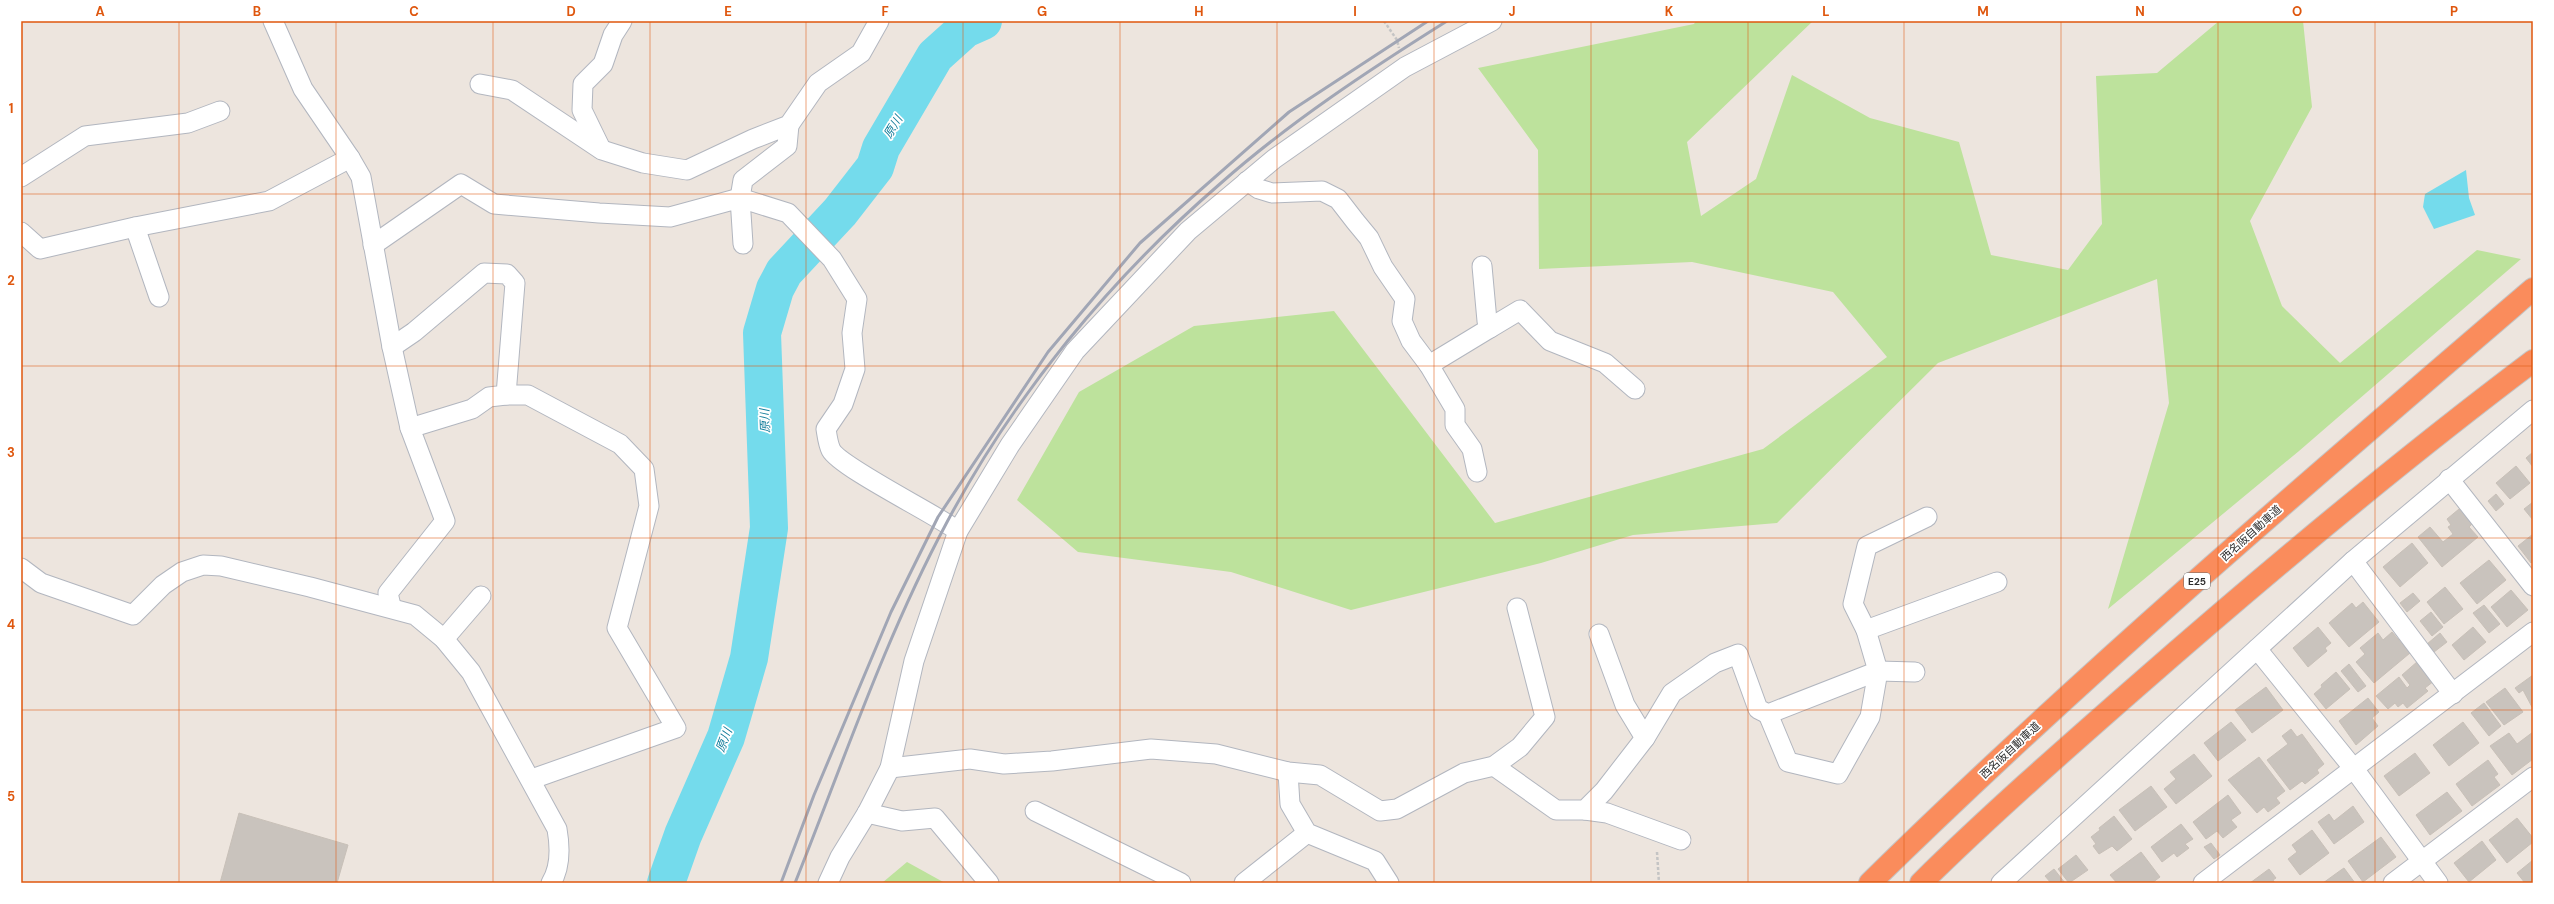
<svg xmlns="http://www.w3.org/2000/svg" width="2554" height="904" font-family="'DM Sans','Noto Sans JP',sans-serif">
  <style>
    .green { fill: #bde29c }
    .water { fill: #74dbec }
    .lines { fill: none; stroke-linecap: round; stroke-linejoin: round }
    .river { stroke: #74dbec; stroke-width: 38 }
    .building { fill: #c9c3bd; stroke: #c8c0b8 }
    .street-casing { stroke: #b2b6bf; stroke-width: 21 }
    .highway-casing { stroke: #c4c4c4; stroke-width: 24 }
    .path { stroke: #c4c4c4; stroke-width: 2.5; stroke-dasharray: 3 2; stroke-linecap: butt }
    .street { stroke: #fff; stroke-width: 19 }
    .highway { stroke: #fa8c5c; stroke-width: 22 }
    .rail { stroke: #a1a6b5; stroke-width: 3 }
    .grid { fill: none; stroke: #df570e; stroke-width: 1; stroke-opacity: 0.55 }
    .labels { text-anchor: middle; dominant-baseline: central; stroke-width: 3.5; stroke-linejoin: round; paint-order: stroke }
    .shield { fill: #fff; stroke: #6b6b6b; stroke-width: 1 }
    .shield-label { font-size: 10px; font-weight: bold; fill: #2c2c2c }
    .street-label { font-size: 11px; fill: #2c2c2c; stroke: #fff }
    .water-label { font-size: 12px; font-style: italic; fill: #117c9a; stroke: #fff }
    .neatline { fill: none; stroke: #df570e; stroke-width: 1.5 }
    .grid-label { font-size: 13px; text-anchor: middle; font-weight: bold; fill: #df570e }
  </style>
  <rect width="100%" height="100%" fill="#ede5de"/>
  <g class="green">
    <path d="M 1696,21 L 1813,21 L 1687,142 L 1701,216 L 1756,179 L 1792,75 L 1870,118 L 1959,142 L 1991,255 L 2068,270 L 2102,224 L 2096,76 L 2157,73 L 2219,21 L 2303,21 L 2312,107 L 2250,221 L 2282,306 L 2340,363 L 2477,250 L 2521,259 L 2299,451 L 2108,609 L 2169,403 L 2157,279 L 1938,363 L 1777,523 L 1633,535 L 1541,563 L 1351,610 L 1231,572 L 1078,552 L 1017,500 L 1079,392 L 1194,326 L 1334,311 L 1495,523 L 1763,449 L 1887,357 L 1833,292 L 1692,262 L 1539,269 L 1538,150 L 1478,68 L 1694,24 Z"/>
    <path d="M 907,862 L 945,883 L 882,883 Z"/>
  </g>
  <path class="water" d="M 2466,170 L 2469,198 L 2475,215 L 2434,229 L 2423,207 L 2425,194 Z"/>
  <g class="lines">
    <path class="river" d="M 666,883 L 683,835 L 726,737 L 749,658 L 769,528 L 762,333 L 775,289 L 784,272 L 840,212 L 875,167 L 881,148 L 935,56 L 965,29 L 983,21"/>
  </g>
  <g class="building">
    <path d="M 2533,452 L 2533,467 L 2526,458 Z"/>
    <path d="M 2516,466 L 2530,483 L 2510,499 L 2496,483 Z"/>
    <path d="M 2496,494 L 2504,504 L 2496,511 L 2488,501 Z"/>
    <path d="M 2533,502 L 2533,520 L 2524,509 Z"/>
    <path d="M 2459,509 L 2472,524 L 2469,527 L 2478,537 L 2442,567 L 2418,537 L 2430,527 L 2443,542 L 2453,534 L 2448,527 L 2451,525 L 2447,519 Z"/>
    <path d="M 2533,534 L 2533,561 L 2531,563 L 2518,546 Z"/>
    <path d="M 2412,543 L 2428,563 L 2400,587 L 2383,567 Z"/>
    <path d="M 2489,560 L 2506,580 L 2477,604 L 2460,583 Z"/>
    <path d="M 2445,587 L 2463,609 L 2444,624 L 2427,602 Z"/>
    <path d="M 2511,590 L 2528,610 L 2507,627 L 2491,607 Z"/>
    <path d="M 2413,593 L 2420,601 L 2407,612 L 2400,603 Z"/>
    <path d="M 2363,602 L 2379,622 L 2349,647 L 2329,623 L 2352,603 L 2356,608 Z"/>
    <path d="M 2484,605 L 2500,624 L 2489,633 L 2473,613 Z"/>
    <path d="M 2431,612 L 2443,627 L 2432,636 L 2420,621 Z"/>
    <path d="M 2318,627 L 2331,643 L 2325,648 L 2327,651 L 2308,667 L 2293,648 Z"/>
    <path d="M 2473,627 L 2486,642 L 2464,660 L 2452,645 Z"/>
    <path d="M 2392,632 L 2410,653 L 2374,683 L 2356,662 L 2365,654 L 2360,648 L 2378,633 L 2383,640 Z"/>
    <path d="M 2440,633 L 2447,642 L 2434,652 L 2427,644 Z"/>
    <path d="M 2418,661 L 2434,681 L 2425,688 L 2428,691 L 2407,708 L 2403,703 L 2398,707 L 2395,703 L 2388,709 L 2376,696 L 2399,677 L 2407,688 L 2410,685 L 2402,675 Z"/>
    <path d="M 2349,664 L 2366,686 L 2358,692 L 2341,671 Z"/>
    <path d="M 2336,672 L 2350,689 L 2326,709 L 2314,694 L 2322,687 L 2321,685 Z"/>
    <path d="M 2533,675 L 2533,706 L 2532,707 L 2523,690 L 2519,693 L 2515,688 Z"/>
    <path d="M 2266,687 L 2283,710 L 2252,733 L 2235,710 Z"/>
    <path d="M 2505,688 L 2523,712 L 2504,725 L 2486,702 Z"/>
    <path d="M 2368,698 L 2379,712 L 2372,718 L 2378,726 L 2356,745 L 2339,721 Z"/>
    <path d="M 2484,703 L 2501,726 L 2489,736 L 2471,713 Z"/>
    <path d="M 2231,722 L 2246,740 L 2218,761 L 2204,743 Z"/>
    <path d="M 2463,722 L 2479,743 L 2449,766 L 2433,745 Z"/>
    <path d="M 2291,729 L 2297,737 L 2302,734 L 2324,764 L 2317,770 L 2319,773 L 2305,784 L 2302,781 L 2290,790 L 2267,760 L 2288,744 L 2282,736 Z"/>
    <path d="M 2533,732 L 2533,759 L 2512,775 L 2490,746 L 2509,733 L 2517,744 Z"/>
    <path d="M 2415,753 L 2430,773 L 2399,796 L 2384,776 Z"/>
    <path d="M 2194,754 L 2212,776 L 2176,804 L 2164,789 L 2176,779 L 2170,772 Z"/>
    <path d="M 2259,757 L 2285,791 L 2276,798 L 2280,803 L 2268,812 L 2264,807 L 2257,813 L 2228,780 Z"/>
    <path d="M 2488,760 L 2498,774 L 2494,777 L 2500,785 L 2472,806 L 2456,784 Z"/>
    <path d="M 2151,786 L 2167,807 L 2135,831 L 2119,810 Z"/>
    <path d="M 2447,792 L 2462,811 L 2430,835 L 2416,815 Z"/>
    <path d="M 2228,795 L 2241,813 L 2231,820 L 2237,827 L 2223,838 L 2217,831 L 2206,839 L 2193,822 Z"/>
    <path d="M 2353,806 L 2364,822 L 2334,844 L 2318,822 L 2329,814 L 2334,821 Z"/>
    <path d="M 239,813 L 348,845 L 337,883 L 220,883 Z"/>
    <path d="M 2114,816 L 2132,839 L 2117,851 L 2112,846 L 2099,854 L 2093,846 L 2096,844 L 2091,837 L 2100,830 L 2099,828 Z"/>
    <path d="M 2517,818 L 2533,838 L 2533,842 L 2507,863 L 2489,840 Z"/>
    <path d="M 2181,824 L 2193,839 L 2185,844 L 2189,848 L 2177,857 L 2174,853 L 2162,862 L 2151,847 Z"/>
    <path d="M 2312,830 L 2329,853 L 2300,875 L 2288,859 L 2297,852 L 2292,845 Z"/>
    <path d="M 2381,837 L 2396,857 L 2363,882 L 2348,861 Z"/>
    <path d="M 2482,841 L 2496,860 L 2469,882 L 2454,863 Z"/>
    <path d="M 2211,843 L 2220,855 L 2214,859 L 2204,847 Z"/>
    <path d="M 2141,852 L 2160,877 L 2152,883 L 2117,883 L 2110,875 Z"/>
    <path d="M 2076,855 L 2088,870 L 2069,883 L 2058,869 Z"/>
    <path d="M 2533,860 L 2533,883 L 2525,883 L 2517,873 Z"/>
    <path d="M 2344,868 L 2355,883 L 2323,883 L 2341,870 Z"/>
    <path d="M 2054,869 L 2065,883 L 2051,883 L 2045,876 Z"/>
    <path d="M 2269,869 L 2276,878 L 2273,880 L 2275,883 L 2250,883 Z"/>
  </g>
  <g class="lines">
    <g class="street-casing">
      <g id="street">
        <path d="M 480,84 L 512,90 L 602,150 L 643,163 L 687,170 L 753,139 L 789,125 L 818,83 L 861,53 L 879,21"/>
        <path d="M 789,125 L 787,146 L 743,180 L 740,198 L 788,213 L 832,259 L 857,299 L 852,333 L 855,369 L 843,404 L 826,429 C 827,435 828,444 831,450 C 840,467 935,514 958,531"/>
        <path d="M 601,149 L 582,110 L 583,84 L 603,64 L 613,35 L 622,21"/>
        <path d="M 350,158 L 361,177 L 392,347 L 410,428"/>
        <path d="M 21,177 L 85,136 L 188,123 L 220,111"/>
        <path d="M 1247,181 L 1259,189 L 1272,193 L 1322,191 L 1338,199 L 1355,221 L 1369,238 L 1383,267 L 1405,299 L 1402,321 L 1411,341 L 1429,365 L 1455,409 L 1455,425 L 1472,449 L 1477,472"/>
        <path d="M 135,227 L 269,201 L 350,158 L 303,89 L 273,21"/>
        <path d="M 21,232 L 40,249 L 135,227 L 159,297"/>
        <path d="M 373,245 L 461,184 L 494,204 L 599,213 L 670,217 L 740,198 L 743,244"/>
        <path d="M 1490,328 L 1520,310 L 1550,341 L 1605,363 L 1635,389"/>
        <path d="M 1429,365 L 1490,328 L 1487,321 L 1482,266"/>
        <path d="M 506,395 L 528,395 L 620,444 L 644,469 L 649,506 L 617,628 L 676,728 L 532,779"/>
        <path d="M 2449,479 L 2533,586"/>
        <path d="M 2353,561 L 2453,694"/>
        <path d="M 21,568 L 41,583 L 133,615 L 163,585 L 182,572 L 203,565 L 221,566 L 310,587 L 415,615 L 444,639 L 471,672 L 557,829 C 560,846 561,867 551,883"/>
        <path d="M 391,606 L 388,593 L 445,521 L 410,428 L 472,409 L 489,397 L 506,395 L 515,283 L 507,274 L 484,273 L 414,332 L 392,347"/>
        <path d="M 1866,630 L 1853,604 L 1867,546 L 1927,517"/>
        <path d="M 444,639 L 481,596"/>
        <path d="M 2257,649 L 2354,769 L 2438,883"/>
        <path d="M 1768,714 L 1788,762 L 1838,774 L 1870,717 L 1878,671 L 1915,672"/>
        <path d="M 1645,738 L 1672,693 L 1715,663 L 1738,654 L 1758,709 L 1768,714 L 1878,671 L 1866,630 L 1997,582"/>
        <path d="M 1494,766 L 1556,810 L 1585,810 L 1604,791 L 1645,738 L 1625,705 L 1599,634"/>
        <path d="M 890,768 L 970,759 L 1004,764 L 1052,761 L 1151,749 L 1216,754 L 1288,772 L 1320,775 L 1380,811 L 1397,809 L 1464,773 L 1494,766 L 1520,747 L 1545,717 L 1517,608"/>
        <path d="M 1288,772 L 1290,804 L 1307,833 L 1375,861 L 1389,883"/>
        <path d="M 1585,810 L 1607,813 L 1681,840"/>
        <path d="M 1035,811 L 1181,883"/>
        <path d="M 867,813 L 902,821 L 935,818 L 989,883"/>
        <path d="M 828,883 L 840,857 L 867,813 L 890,768 L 914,661 L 958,531 L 1010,445 L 1075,351 L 1188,231 L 1274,159 L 1405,67 L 1492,21"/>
        <path d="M 1244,883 L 1307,833"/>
        <path d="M 2001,883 L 2353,561 L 2533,410"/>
        <path d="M 2203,883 L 2533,632"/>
        <path d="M 2393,883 L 2533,777"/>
      </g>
    </g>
    <g class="highway-casing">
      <g id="highway">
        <path d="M 1870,883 C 2082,675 2308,482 2533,289"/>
        <path d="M 1921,883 C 1990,815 2063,751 2136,687 C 2265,574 2396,464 2533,361"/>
      </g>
    </g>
    <g class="path">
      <path d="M 1384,21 L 1397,40 L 1399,48"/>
      <path d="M 1657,852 L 1659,883"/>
    </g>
    <use href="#street" class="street"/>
    <use href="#highway" class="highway"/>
    <g class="rail">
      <path d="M 781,883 L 814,795 L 891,612 L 938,517 L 1048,352 L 1140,243 L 1289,112 L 1428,21"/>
      <path d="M 795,883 C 843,763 885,638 946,524 C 1014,395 1111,278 1221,183 C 1290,122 1369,70 1447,21"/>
    </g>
  </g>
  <path class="grid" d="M 179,21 L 179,883M 336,21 L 336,883M 493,21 L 493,883M 650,21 L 650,883M 806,21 L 806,883M 963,21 L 963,883M 1120,21 L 1120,883M 1277,21 L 1277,883M 1434,21 L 1434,883M 1591,21 L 1591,883M 1748,21 L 1748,883M 1904,21 L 1904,883M 2061,21 L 2061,883M 2218,21 L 2218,883M 2375,21 L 2375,883M 21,194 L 2533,194M 21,366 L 2533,366M 21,538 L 2533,538M 21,710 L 2533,710"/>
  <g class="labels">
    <rect class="shield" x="2184" y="573" width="26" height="16" rx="3"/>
    <g class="shield-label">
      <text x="2197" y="581">E25</text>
    </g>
    <g class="street-label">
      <text transform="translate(2251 533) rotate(-42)">西名阪自動車道</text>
      <text transform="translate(2010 750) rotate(-43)">西名阪自動車道</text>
    </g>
    <g class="water-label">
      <text transform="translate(893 127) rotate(-59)">原川</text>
      <text transform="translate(765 421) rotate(-92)">原川</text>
      <text transform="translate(724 740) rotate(-69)">原川</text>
    </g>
  </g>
  <rect width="2554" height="904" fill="none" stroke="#ffffff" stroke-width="44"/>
  <rect x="22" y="22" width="2510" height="860" class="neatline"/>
  <g class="grid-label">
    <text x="100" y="16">A</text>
    <text x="257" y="16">B</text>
    <text x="414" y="16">C</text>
    <text x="571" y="16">D</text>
    <text x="728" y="16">E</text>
    <text x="885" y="16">F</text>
    <text x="1042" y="16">G</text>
    <text x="1199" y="16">H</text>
    <text x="1355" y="16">I</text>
    <text x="1512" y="16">J</text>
    <text x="1669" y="16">K</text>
    <text x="1826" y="16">L</text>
    <text x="1983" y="16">M</text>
    <text x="2140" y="16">N</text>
    <text x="2297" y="16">O</text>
    <text x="2454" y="16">P</text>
    <text x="11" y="113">1</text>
    <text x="11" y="285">2</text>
    <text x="11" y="457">3</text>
    <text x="11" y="629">4</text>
    <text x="11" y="801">5</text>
  </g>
</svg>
